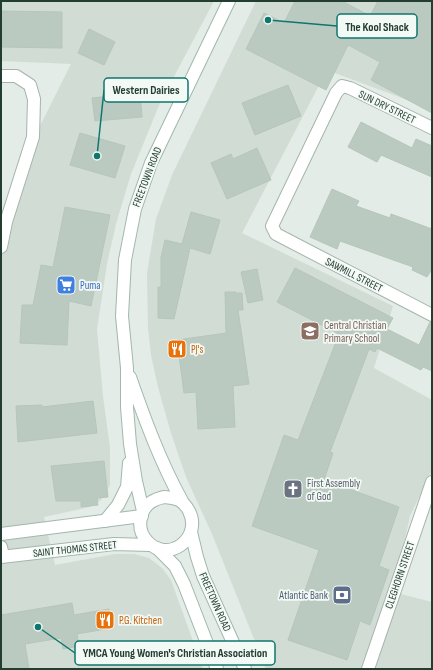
<svg xmlns="http://www.w3.org/2000/svg" width="433" height="670" font-family="'Sofia Sans Condensed',sans-serif">
  <style>
    .built { fill: #d1dcd5 }
    .building { fill: #bbcac1; stroke: #b5c6bc }
    .lines { fill: none; stroke-linecap: round; stroke-linejoin: round }
    .street-casing { stroke: #a6b4ac; stroke-width: 14 }
    .secondary-casing { stroke: #a1b8ac; stroke-width: 14 }
    .street { stroke: #fff; stroke-width: 12 }
    .secondary { stroke: #fff; stroke-width: 12 }
    .labels { text-anchor: middle; dominant-baseline: central; stroke-width: 3.5; stroke-linejoin: round; paint-order: stroke }
    .street-label { font-size: 11px; fill: #233d31; stroke: #f3f9f5 }
    .shop-label { font-size: 11px; fill: #366cbe; stroke: #f3f9f5; text-anchor: start }
    .education-label { font-size: 11px; fill: #785e54; stroke: #f3f9f5; text-anchor: start }
    .food-label { font-size: 11px; fill: #c56008; stroke: #f3f9f5; text-anchor: start }
    .worship-label { font-size: 11px; fill: #5b616d; stroke: #f3f9f5; text-anchor: start }
    .service-label { font-size: 11px; fill: #4e5e75; stroke: #f3f9f5; text-anchor: end }
    .leader { fill: none; stroke: #0f766e; stroke-width: 1.5 }
    .callout-dot { fill: #0f766e; stroke: #f3f9f5; stroke-width: 1.5 }
    .callout { fill: #f3f9f5; stroke: #0f766e; stroke-width: 1.5 }
    .callout-label { font-size: 12px; text-anchor: middle; font-weight: bold; fill: #233d31 }
  </style>
  <rect width="100%" height="100%" fill="#e3ece6"/>
  <g class="built">
    <path d="M 1,1 L 214,1 L 160,103 L 131,174 L 116,224 L 107,264 L 97,329 L 103,396 L 110,448 L 110,485 L 101,500 L 90,507 L 44,517 L 55,565 L 115,554 L 134,554 L 149,558 L 162,568 L 171,580 L 203,669 L 1,669 L 1,246 L 24,158 L 71,64 L 1,61 Z"/>
    <path d="M 256,1 L 432,1 L 423,106 L 327,70 L 242,233 L 393,306 L 374,368 L 432,400 L 432,470 L 410,516 L 393,592 L 432,602 L 432,669 L 266,669 L 212,534 L 186,477 L 170,430 L 158,387 L 151,355 L 148,328 L 147,273 L 156,219 L 172,175 Z"/>
  </g>
  <g class="building">
    <path d="M 295,1 L 342,1 L 370,16 L 378,1 L 432,1 L 432,113 L 371,80 L 380,62 L 348,45 L 326,90 L 246,49 L 264,13 L 284,23 Z"/>
    <path d="M 1,11 L 62,12 L 62,48 L 1,47 Z"/>
    <path d="M 89,29 L 115,42 L 104,65 L 78,53 Z"/>
    <path d="M 288,85 L 301,116 L 255,135 L 242,103 Z"/>
    <path d="M 140,93 L 142,117 L 95,121 L 92,98 Z"/>
    <path d="M 361,122 L 412,148 L 416,139 L 432,146 L 432,177 L 381,155 L 377,162 L 348,147 Z"/>
    <path d="M 80,133 L 125,146 L 115,178 L 70,165 Z"/>
    <path d="M 257,148 L 271,180 L 227,199 L 211,163 L 231,154 L 233,159 Z"/>
    <path d="M 332,189 L 359,201 L 356,206 L 390,218 L 391,214 L 432,229 L 432,269 L 427,277 L 412,270 L 413,267 L 340,241 L 337,249 L 310,237 Z"/>
    <path d="M 65,207 L 110,215 L 91,306 L 69,301 L 67,345 L 20,343 L 22,305 L 33,305 L 41,265 L 53,267 Z"/>
    <path d="M 191,212 L 220,220 L 210,254 L 190,248 L 174,319 L 158,318 L 158,287 L 161,287 L 161,257 L 165,240 L 182,244 Z"/>
    <path d="M 295,268 L 393,318 L 387,329 L 419,345 L 430,322 L 432,322 L 432,371 L 423,367 L 421,370 L 377,348 L 375,352 L 369,349 L 330,452 L 333,453 L 324,480 L 399,507 L 379,566 L 389,570 L 370,625 L 360,621 L 347,660 L 288,640 L 319,550 L 252,526 L 284,435 L 298,440 L 339,334 L 277,302 Z"/>
    <path d="M 257,269 L 263,300 L 248,303 L 241,272 Z"/>
    <path d="M 225,292 L 236,292 L 236,293 L 242,293 L 243,310 L 238,310 L 249,384 L 233,386 L 235,427 L 198,429 L 196,392 L 184,393 L 177,340 L 226,333 Z"/>
    <path d="M 93,401 L 97,433 L 18,442 L 16,406 L 42,405 L 42,407 Z"/>
    <path d="M 104,461 L 108,497 L 97,498 L 98,505 L 81,507 L 81,501 L 56,501 L 51,466 Z"/>
    <path d="M 72,603 L 74,615 L 109,609 L 112,628 L 77,634 L 79,646 L 63,649 L 61,638 L 25,644 L 29,669 L 1,669 L 1,615 Z"/>
  </g>
  <g class="lines">
    <g class="street-casing">
      <g id="street">
        <path d="M 1,76 L 16,76 L 30,85 L 34,99 L 33,137 L 6,222 L 1,247"/>
        <path d="M 432,128 L 350,88 L 342,86 L 336,93 L 272,226 L 276,234 L 432,315"/>
        <path d="M 1,547 L 3,556"/>
        <path d="M 368,669 L 432,482"/>
      </g>
    </g>
    <g class="secondary-casing">
      <g id="secondary">
        <path d="M 130,377 C 145,420 160,461 182,501"/>
        <path d="M 164,497 C 177,498 183,500 189,511 C 203,539 167,564 147,541 C 135,528 140,506 155,500 C 158,498 161,498 164,497 Z"/>
        <path d="M 143,511 L 136,481 L 130,444 L 127,407 L 127,368 L 122,316 L 125,260 L 135,209 L 151,163 L 229,1"/>
        <path d="M 105,521 L 118,505 L 127,487 L 129,463"/>
        <path d="M 191,532 L 197,557 L 203,576 L 245,669"/>
        <path d="M 1,534 L 142,516"/>
        <path d="M 157,548 L 175,566 L 184,584 L 217,669"/>
        <path d="M 1,557 L 114,544 L 150,545"/>
      </g>
    </g>
    <use href="#street" class="street"/>
    <use href="#secondary" class="secondary"/>
  </g>
  <defs>
    <g id="supermarket-square" transform="scale(1)"><rect x="-9" y="-9" width="18" height="18" rx="4" fill="#3f7fe0" stroke="#f3f9f5"/><path d="M-6-5.5h2.5l.6 2H6L4.5 2H-2.5L-4.4-4H-6ZM-1.5 3.2a1.3 1.3 0 1 0 .1 0ZM3 3.2a1.3 1.3 0 1 0 .1 0Z" fill="#fff"/></g>
    <g id="school-square" transform="scale(1)"><rect x="-9" y="-9" width="18" height="18" rx="4" fill="#8d6e63" stroke="#f3f9f5"/><path d="M0-5L7-2L0 1L-7-2ZM-4 1L0 2.5L4 1V4Q0 6-4 4Z" fill="#fff"/></g>
    <g id="restaurant-square" transform="scale(1)"><rect x="-9" y="-9" width="18" height="18" rx="4" fill="#e8710a" stroke="#f3f9f5"/><path d="M-5-6h1v4h1v-4h1v4h1v-4h1v5L-1.5 .5V6h-2V.5L-5-1ZM5-6V6H3V1.5H1.5Q1.5-4 5-6Z" fill="#fff"/></g>
    <g id="church-square" transform="scale(1)"><rect x="-9" y="-9" width="18" height="18" rx="4" fill="#6b7280" stroke="#f3f9f5"/><path d="M-1.2-6h2.4v3.5h3.3v2.4h-3.3V6h-2.4V-.1h-3.3v-2.4h3.3Z" fill="#fff"/></g>
    <g id="bank-square" transform="scale(1)"><rect x="-9" y="-9" width="18" height="18" rx="4" fill="#5c6f8a" stroke="#f3f9f5"/><path d="M-6-4H6V4H-6ZM0-2.3a2.3 2.3 0 1 0 0 4.6a2.3 2.3 0 1 0 0-4.6Z" fill="#fff"/></g>
  </defs>
  <g fill-rule="evenodd">
    <use href="#supermarket-square" x="66" y="285"/>
    <use href="#school-square" x="310" y="331"/>
    <use href="#restaurant-square" x="177" y="349"/>
    <use href="#church-square" x="293" y="489"/>
    <use href="#bank-square" x="342" y="595"/>
    <use href="#restaurant-square" x="105" y="620"/>
  </g>
  <g class="labels">
    <g class="street-label">
      <text transform="translate(387 107) rotate(26)">SUN DRY STREET</text>
      <text transform="translate(147 177) rotate(-69)">FREETOWN ROAD</text>
      <text transform="translate(354 275) rotate(27)">SAWMILL STREET</text>
      <text transform="translate(75 549) rotate(-6)">SAINT THOMAS STREET</text>
      <text transform="translate(400 575) rotate(-71)">CLEGHORN STREET</text>
      <text transform="translate(215 602) rotate(66)">FREETOWN ROAD</text>
    </g>
    <g class="shop-label">
      <text x="80" y="285">Puma</text>
    </g>
    <g class="education-label">
      <text x="324" y="325">Central Christian<tspan x="324" dy="13">Primary School</tspan></text>
    </g>
    <g class="food-label">
      <text x="191" y="349">PJ's</text>
      <text x="119" y="620">P.G. Kitchen</text>
    </g>
    <g class="worship-label">
      <text x="307" y="483">First Assembly<tspan x="307" dy="13">of God</tspan></text>
    </g>
    <g class="service-label">
      <text x="328" y="595">Atlantic Bank</text>
    </g>
  </g>
  <path class="leader" d="M268 20L337 26M97 156L104 90M38 627L75 653"/>
  <g class="callout-dot">
    <circle cx="268" cy="20" r="4"/>
    <circle cx="97" cy="156" r="4"/>
    <circle cx="38" cy="627" r="4"/>
  </g>
  <g class="callout">
    <rect x="337" y="14" width="80" height="24" rx="4"/>
    <rect x="104" y="78" width="84" height="24" rx="4"/>
    <rect x="75" y="641" width="200" height="24" rx="4"/>
  </g>
  <g class="callout-label">
    <text x="377" y="31">The Kool Shack</text>
    <text x="146" y="94">Western Dairies</text>
    <text x="175" y="657">YMCA Young Women's Christian Association</text>
  </g>
  <rect width="433" height="670" fill="none" stroke="#233d31" stroke-width="4"/>
</svg>
